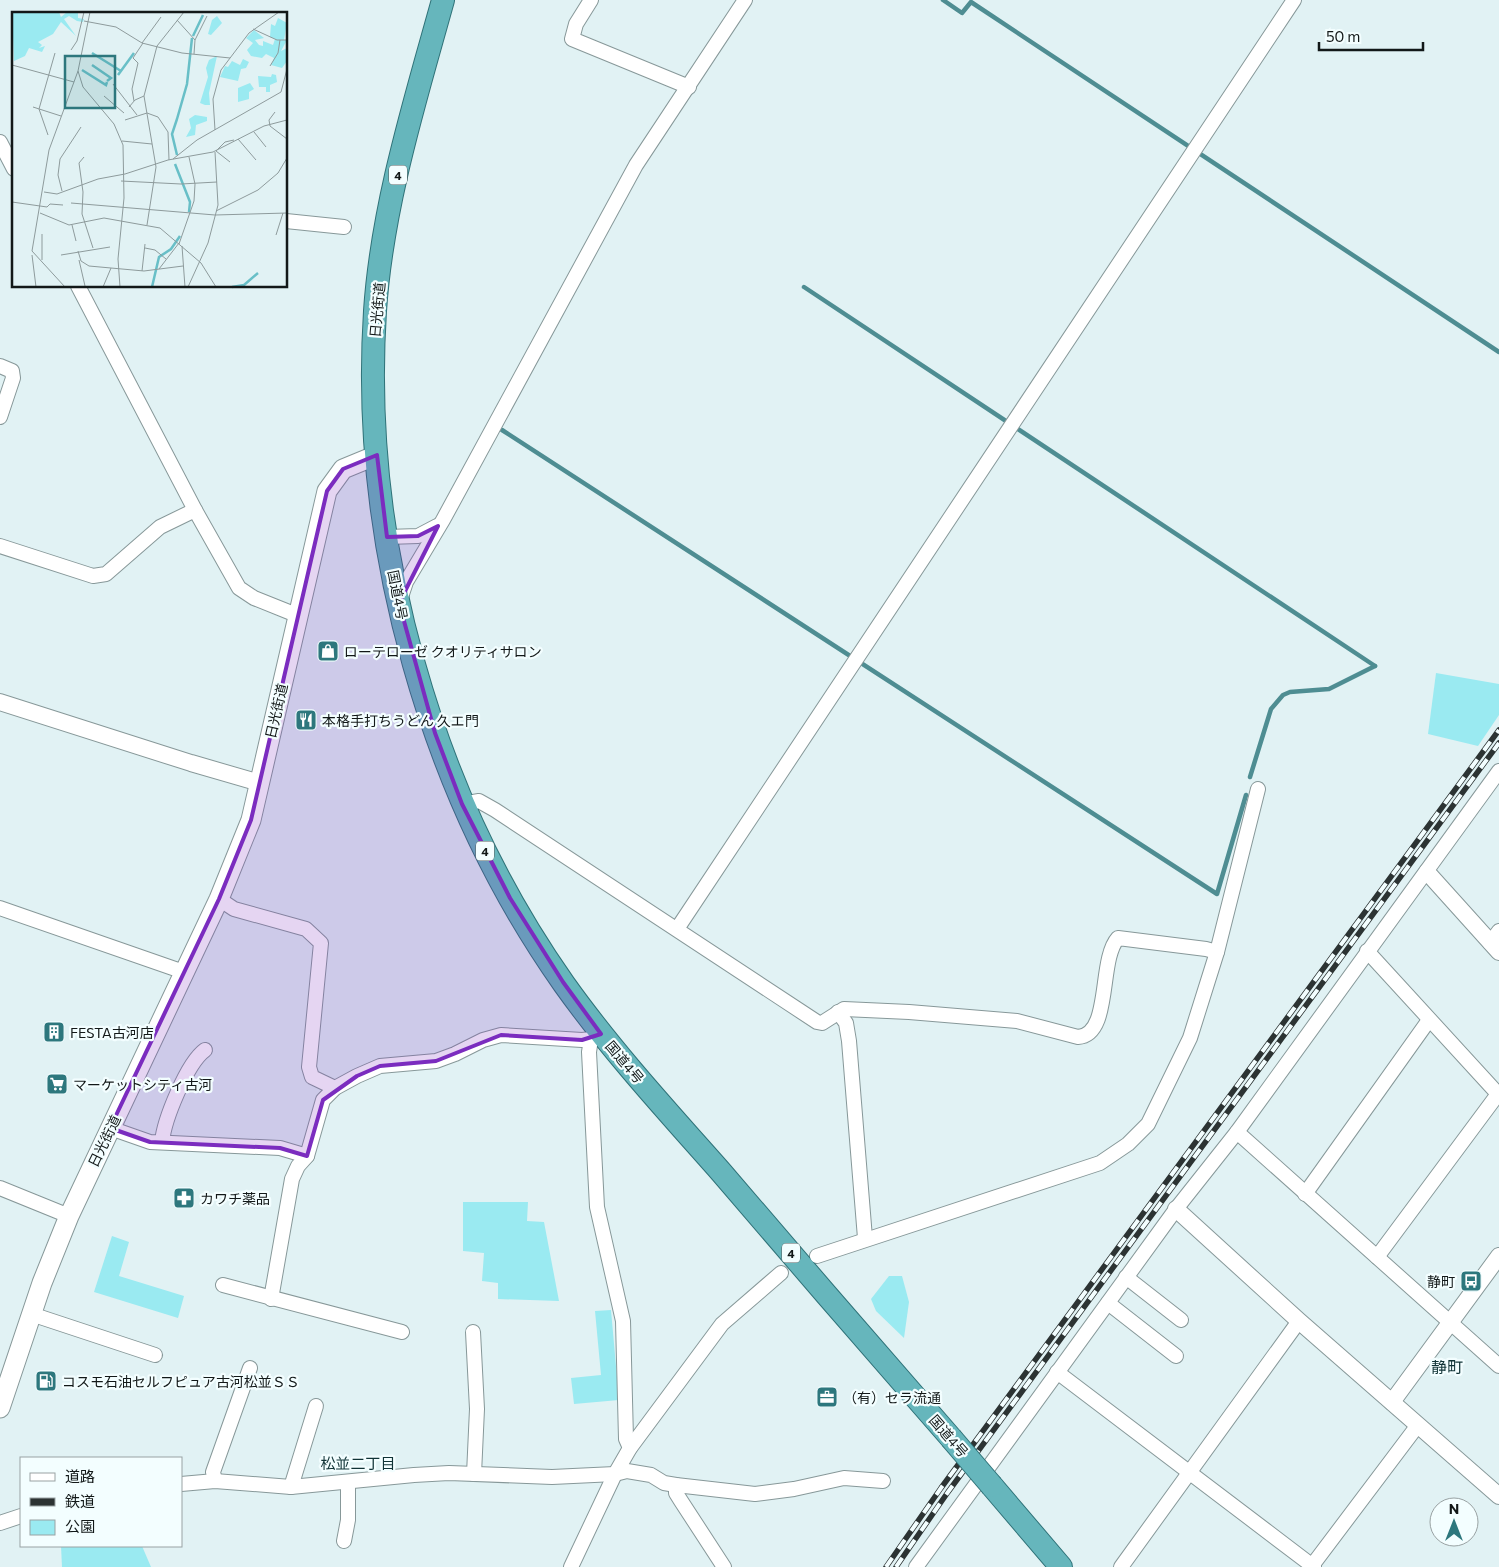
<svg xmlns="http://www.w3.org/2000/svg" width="1499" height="1567" font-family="Commissioner,'Noto Sans JP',sans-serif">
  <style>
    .green { fill: #9aeaf1 }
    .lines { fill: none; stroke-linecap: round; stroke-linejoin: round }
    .stream { stroke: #4e8d92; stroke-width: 4.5 }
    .minor-casing { stroke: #879899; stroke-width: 16 }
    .tertiary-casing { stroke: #879899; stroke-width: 18 }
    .secondary-casing { stroke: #879899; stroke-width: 21 }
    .trunk-casing { stroke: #2f7278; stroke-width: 24 }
    .minor { stroke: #fff; stroke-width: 14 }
    .tertiary { stroke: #fff; stroke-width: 16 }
    .secondary { stroke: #fff; stroke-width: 19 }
    .trunk { stroke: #66b6bc; stroke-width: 22 }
    .rail-casing { stroke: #2c3333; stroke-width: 5.5 }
    .rail { stroke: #f3feff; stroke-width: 4; stroke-dasharray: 11; stroke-linecap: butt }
    .trunk-bridge-casing { stroke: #2f7278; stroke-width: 24; stroke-linecap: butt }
    .trunk-bridge { stroke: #66b6bc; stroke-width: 22 }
    .marked { fill: #7b2cbf; fill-opacity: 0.2; stroke: #7b2cbf; stroke-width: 4; stroke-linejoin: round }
    .labels { text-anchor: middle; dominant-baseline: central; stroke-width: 4.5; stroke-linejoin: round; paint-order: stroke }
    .shield { fill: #f3feff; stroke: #565d5d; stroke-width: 1 }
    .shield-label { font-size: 12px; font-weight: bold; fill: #121818 }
    .street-label { font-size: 14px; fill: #121818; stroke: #f3feff }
    .poi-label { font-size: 14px; fill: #121818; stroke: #f3feff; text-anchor: start }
    .neighbourhood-label { font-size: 15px; fill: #103336; stroke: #f3feff }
    .quarter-label { font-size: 16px; fill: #103336; stroke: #f3feff }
    .inset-river { fill: none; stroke: #68bfc7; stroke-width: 2.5 }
    .inset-road { fill: none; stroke: #8e9b9c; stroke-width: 1 }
    .view { fill: #2d777d; fill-opacity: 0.15; stroke: #2d777d; stroke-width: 2.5 }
    .inset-edge { fill: none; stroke: #121818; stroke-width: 2.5 }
  </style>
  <rect width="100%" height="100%" fill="#e1f2f4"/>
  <g class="green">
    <path d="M 1436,673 L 1499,684 L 1499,715 L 1478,746 L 1428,734 Z"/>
    <path d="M 463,1202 L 528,1202 L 527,1221 L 544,1222 L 559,1301 L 498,1299 L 498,1283 L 482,1281 L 484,1253 L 463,1251 Z"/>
    <path d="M 112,1236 L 129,1242 L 119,1276 L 184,1296 L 178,1318 L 94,1292 Z"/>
    <path d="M 889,1276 L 902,1276 L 909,1302 L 904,1338 L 876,1311 L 871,1299 Z"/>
    <path d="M 611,1310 L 619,1400 L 574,1404 L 571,1378 L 601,1375 L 595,1311 Z"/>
    <path d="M 61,1546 L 142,1546 L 151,1567 L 62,1567 Z"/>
  </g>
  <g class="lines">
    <g class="stream">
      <path d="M 943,0 L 962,13 L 971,2 L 1499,352"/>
      <path d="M 804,287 L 1375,666"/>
      <path d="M 502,430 L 1217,894 L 1246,795"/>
      <path d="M 1250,777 L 1271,709 L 1283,695 L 1290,692 L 1329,689 L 1375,666"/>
    </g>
    <g class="minor-casing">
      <g id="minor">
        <path d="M 591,0 L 576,24 L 572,39 L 689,87"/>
        <path d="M 0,142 L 14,169"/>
        <path d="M 286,221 L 344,227"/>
        <path d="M 78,286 L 195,510 L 239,588 L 254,598 L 289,612 L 300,614"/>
        <path d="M 0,366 L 12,371 L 13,378 L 0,417"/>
        <path d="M 387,537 L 418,536 L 437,526"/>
        <path d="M 0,546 L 93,576 L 106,574 L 160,527 L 195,510"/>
        <path d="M 400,600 L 406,582 L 443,520 L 636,165 L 745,0"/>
        <path d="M 462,804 L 479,801 L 495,810 L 817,1022 L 822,1023 L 844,1009 L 909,1012 L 1017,1021 L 1078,1037 C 1112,1035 1098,960 1118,938 L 1206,949 L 1217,952"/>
        <path d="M 219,899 L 234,909 L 306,929 L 321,943 L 309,1067 L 312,1077 L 335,1088"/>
        <path d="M 0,908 L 184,972"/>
        <path d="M 677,929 L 1294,0"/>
        <path d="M 1490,943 L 1499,931"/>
        <path d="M 1367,951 L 1499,1095"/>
        <path d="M 838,1012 L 846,1023 L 849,1041 L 865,1238"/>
        <path d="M 591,1039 L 589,1052 L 597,1207 L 623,1321 L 626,1439 L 630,1448"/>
        <path d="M 110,1128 L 150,1142 L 280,1148 L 307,1156"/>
        <path d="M 1237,1132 L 1499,1366"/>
        <path d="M 162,1142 C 164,1120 187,1063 205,1050"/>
        <path d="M 0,1188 L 69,1216"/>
        <path d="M 1305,1194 L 1429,1020"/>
        <path d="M 817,1256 L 1100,1163 L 1128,1144 L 1148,1124 L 1190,1038 L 1217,952 L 1258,789"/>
        <path d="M 1377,1257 L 1498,1094"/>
        <path d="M 1126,1277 L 1181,1320"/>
        <path d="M 223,1285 L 402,1332"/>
        <path d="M 271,1299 L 292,1179 L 298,1166 L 307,1156 L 323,1100 L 335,1088 L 357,1076 L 380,1066 L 436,1061 L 455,1054 L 483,1040 L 501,1035 L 582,1040 L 591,1039 L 601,1034"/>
        <path d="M 1108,1303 L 1176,1356"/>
        <path d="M 31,1314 L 155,1355"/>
        <path d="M 473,1332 L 477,1409 L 474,1474"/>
        <path d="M 1057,1372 L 1314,1567"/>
        <path d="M 215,1481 L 213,1472 L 250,1368"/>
        <path d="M 181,1484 L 215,1481 L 291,1487 L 414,1475 L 449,1473 L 552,1477 L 615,1474 L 627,1471 L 651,1475 L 664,1483 L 676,1485 L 755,1494 L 794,1489 L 844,1478 L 883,1481"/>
        <path d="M 676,1485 L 676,1493 L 681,1501 L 724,1567"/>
        <path d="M 291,1487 L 316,1406"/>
        <path d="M 0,1523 L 21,1516"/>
        <path d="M 344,1541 L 348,1520 L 348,1483"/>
        <path d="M 571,1567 L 615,1474 L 630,1448 L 722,1324 L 781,1273"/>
        <path d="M 916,1567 L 1176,1209 L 1237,1132 L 1499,771"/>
        <path d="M 1121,1567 L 1299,1321"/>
        <path d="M 1311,1567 L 1418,1425"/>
      </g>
    </g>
    <g class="tertiary-casing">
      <g id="tertiary">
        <path d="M 0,702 L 191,763 L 260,783"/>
        <path d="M 1427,872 L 1499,952"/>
        <path d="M 1176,1209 L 1299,1321 L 1499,1496"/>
        <path d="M 1392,1402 L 1499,1256"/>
      </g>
    </g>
    <g class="secondary-casing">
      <path id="secondary" d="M 0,1408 L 42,1283 L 69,1216 L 219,899 L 251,820 L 327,491 L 343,469 L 377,455"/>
    </g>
    <g class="trunk-casing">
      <g id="trunk">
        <path d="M 443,0 C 415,101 382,206 375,311 C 360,543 430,794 564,984 C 611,1050 667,1111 721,1172 C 797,1261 874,1350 951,1438"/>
        <path d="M 992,1486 L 1061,1567"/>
      </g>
    </g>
    <use href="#minor" class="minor"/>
    <use href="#tertiary" class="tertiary"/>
    <use href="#secondary" class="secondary"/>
    <use href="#trunk" class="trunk"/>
    <g class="rail-casing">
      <g id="rail">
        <path d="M 886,1567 L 941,1488 L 1499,730"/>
        <path d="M 896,1567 L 948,1492 L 1499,743"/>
      </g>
    </g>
    <use href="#rail" class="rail"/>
    <g class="trunk-bridge-casing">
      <path id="trunk-bridge" d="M 951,1438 L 992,1486"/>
    </g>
    <use href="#trunk-bridge" class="trunk-bridge"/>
  </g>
  <path class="marked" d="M 377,455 L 387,537 L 418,536 L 438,526 L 399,603 L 435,733 L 462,804 L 510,898 L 563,982 L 601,1034 L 582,1040 L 501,1035 L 436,1061 L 380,1066 L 357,1076 L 323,1100 L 307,1156 L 280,1148 L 150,1142 L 110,1128 L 219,899 L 251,820 L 327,491 L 343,469 Z"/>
  <defs>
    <g id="shop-square" transform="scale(1.125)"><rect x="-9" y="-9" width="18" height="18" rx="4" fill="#2d777d" stroke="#f3feff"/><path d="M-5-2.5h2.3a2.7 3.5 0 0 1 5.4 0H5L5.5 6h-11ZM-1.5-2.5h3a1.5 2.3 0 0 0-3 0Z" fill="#fff"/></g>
    <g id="restaurant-square" transform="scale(1.125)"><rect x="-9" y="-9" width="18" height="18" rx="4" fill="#2d777d" stroke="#f3feff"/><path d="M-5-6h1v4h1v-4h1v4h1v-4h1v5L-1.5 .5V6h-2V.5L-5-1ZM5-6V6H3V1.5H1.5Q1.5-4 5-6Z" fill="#fff"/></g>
    <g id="building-square" transform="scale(1.125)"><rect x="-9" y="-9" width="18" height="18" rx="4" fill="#2d777d" stroke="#f3feff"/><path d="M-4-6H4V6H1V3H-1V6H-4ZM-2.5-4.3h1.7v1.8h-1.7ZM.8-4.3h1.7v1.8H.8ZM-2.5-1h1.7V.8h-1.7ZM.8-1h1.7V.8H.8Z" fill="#fff"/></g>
    <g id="supermarket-square" transform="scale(1.125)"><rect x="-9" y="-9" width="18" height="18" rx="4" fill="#2d777d" stroke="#f3feff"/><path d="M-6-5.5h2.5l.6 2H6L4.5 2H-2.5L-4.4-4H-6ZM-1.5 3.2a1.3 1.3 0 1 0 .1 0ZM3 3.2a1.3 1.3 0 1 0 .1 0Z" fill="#fff"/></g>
    <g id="pharmacy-square" transform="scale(1.125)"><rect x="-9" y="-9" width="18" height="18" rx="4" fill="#2d777d" stroke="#f3feff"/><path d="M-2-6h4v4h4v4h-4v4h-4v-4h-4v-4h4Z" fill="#fff"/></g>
    <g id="bus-square" transform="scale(1.125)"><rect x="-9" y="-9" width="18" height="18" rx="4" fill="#2d777d" stroke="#f3feff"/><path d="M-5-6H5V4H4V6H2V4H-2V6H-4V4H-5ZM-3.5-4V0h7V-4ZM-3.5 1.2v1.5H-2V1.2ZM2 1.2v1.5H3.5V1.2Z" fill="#fff"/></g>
    <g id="fuel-square" transform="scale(1.125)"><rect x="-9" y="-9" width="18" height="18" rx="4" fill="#2d777d" stroke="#f3feff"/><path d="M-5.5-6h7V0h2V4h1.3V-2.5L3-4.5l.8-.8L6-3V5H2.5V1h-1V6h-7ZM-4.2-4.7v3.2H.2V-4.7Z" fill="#fff"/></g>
    <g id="office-square" transform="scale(1.125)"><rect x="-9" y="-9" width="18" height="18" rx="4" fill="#2d777d" stroke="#f3feff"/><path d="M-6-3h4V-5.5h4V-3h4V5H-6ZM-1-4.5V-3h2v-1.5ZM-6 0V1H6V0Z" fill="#fff"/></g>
  </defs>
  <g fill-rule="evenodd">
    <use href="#shop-square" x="328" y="651"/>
    <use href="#restaurant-square" x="306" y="720"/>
    <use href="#building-square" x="54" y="1032"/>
    <use href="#supermarket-square" x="57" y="1084"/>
    <use href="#pharmacy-square" x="184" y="1198"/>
    <use href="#bus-square" x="1471" y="1281"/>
    <use href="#fuel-square" x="46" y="1381"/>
    <use href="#office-square" x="827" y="1397"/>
  </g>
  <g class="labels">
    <g class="shield">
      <rect x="389" y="165.5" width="18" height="19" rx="4"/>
      <rect x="476" y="841.5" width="18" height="19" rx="4"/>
      <rect x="782" y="1243.5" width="18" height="19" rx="4"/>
    </g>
    <g class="shield-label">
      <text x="398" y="175">4</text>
      <text x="485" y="851">4</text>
      <text x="791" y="1253">4</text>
    </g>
    <g class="street-label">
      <text transform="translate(377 310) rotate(-85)">日光街道</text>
      <text transform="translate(398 595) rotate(79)">国道4号</text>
      <text transform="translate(276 711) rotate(-77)">日光街道</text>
      <text transform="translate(625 1062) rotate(50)">国道4号</text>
      <text transform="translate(104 1141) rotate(-64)">日光街道</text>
      <text transform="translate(949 1436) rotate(49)">国道4号</text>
    </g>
    <g class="poi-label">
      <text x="344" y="651">ローテローゼ クオリティサロン</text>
      <text x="322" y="720">本格手打ちうどん 久エ門</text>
      <text x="70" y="1032">FESTA古河店</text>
      <text x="73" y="1084">マーケットシティ古河</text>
      <text x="200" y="1198">カワチ薬品</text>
      <text x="1455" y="1281" text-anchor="end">静町</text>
      <text x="62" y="1381">コスモ石油セルフピュア古河松並ＳＳ</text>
      <text x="843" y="1397">（有）セラ流通</text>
    </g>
    <g class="neighbourhood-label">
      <text x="358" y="1463">松並二丁目</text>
    </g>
    <g class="quarter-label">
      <text x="1447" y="1366">静町</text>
    </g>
  </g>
  <g transform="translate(12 12)">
    <rect width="275" height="275" fill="#e1f2f4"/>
    <path d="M 0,0 L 47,0 L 49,5 L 55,0 L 66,0 L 66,6 L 72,7 L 71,10 L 65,9 L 57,4 L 52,7 L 64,24 L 49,10 L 41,22 L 26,30 L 30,33 L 27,36 L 33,34 L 30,40 L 17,36 L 13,44 L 2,49 ZM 205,4 L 210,11 L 199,23 L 196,22 L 200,8 ZM 266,6 L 275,11 L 272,28 L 275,28 L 269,39 L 275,36 L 275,49 L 270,56 L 259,53 L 262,46 L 254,42 L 250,46 L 239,44 L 235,38 L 241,31 L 234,26 L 242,18 L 252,26 L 243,28 L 247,33 L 251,34 L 251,29 L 261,33 L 263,27 L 258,25 L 259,12 L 263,14 ZM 205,44 L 197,81 L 198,93 L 193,93 L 188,91 L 196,65 L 194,56 L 197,48 ZM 231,47 L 237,50 L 234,56 L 229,57 L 226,69 L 208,65 L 213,54 L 216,55 L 220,49 L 228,53 ZM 260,62 L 264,63 L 265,70 L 258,73 L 258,80 L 254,80 L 254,75 L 247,75 L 246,64 L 259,65 ZM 238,71 L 242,77 L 237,80 L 237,87 L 226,90 L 226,76 ZM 183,103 L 195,105 L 195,109 L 184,113 L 183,123 L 174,125 L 179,116 L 177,107 Z" fill="#9aeaf1"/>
    <path class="inset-river" d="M 181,24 L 191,3M 80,41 L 109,59M 80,53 L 99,66 L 95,69M 70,58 L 94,73 L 95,70M 106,63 L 122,41M 165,107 L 175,72 L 180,26M 165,107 L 160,122 L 165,143M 163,152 L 178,190 L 177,200M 140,275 L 147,245 L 159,237 L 168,224M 220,275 L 232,273 L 246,261"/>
    <path class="inset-road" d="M 78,0 L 66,59 L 71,75 L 102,112 L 111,133 L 112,186 L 106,247 L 108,275M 165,8 L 183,28M 72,9 L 104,15 L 130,31 L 170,41 L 218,46M 241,17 L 265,28 L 275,28M 130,31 L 149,5M 59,38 L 65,29 L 72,0M 182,42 L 183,28 L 195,4M 0,53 L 62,70M 258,54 L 266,41 L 268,28M 101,72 L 125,103M 92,84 L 112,101M 122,89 L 120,77 L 126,51 L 121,46 L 131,31M 21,95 L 49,104M 117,95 L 123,88 L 132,84M 263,100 L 257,108 L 258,114 L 275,127M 113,108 L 135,101 L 146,105 L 156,120 L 157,148M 203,118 L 201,87 L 209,58 L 237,21 L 267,0M 242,120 L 254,135M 36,123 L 27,97 L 43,41M 226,127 L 244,148M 110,129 L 140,132M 72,145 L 67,151 L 71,180 L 70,202 L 81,236M 161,147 L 185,128 L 269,80 L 275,57M 218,150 L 204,139 L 213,130 L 222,128M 113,162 L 156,148 L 201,140 L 252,114 L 275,108M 109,169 L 169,172 L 205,170M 50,179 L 46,163 L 48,147 L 69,115M 32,180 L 45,182 L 86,167 L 113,162M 0,190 L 35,195 L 38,192 L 51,193M 59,191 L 203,203 L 275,201M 204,199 L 246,178 L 266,161 L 275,146M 28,201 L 57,213 L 92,206 L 148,216 L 189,251 L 204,275M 60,213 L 64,229M 135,213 L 144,155 L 132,84 L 145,34 L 172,0M 264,223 L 271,201M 167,232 L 182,189 L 183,172 L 177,145M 170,234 L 173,275M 133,236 L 143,238 L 154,247M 66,239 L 69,249 L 77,254 L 132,259 L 171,254M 20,243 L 24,275M 49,243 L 98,235M 30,248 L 30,222M 67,248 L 73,274M 147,257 L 167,231M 130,259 L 133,232M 53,275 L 20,239 L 37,138 L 66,59M 91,275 L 99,256M 176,275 L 196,231 L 206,193 L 203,140"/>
    <path class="view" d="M 53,44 L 103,44 L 103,96 L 53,96 Z"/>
    <rect width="275" height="275" class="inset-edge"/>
  </g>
  <rect x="20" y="1457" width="162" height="90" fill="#f3feff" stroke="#99a2a3"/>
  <rect x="30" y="1473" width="25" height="8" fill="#ffffff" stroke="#99a2a3"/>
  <text x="65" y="1482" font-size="15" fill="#121818">道路</text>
  <rect x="30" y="1498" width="25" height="8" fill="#2c3333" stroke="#99a2a3"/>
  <text x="65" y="1507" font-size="15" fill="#121818">鉄道</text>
  <rect x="30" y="1520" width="25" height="15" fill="#9aeaf1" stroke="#99a2a3"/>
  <text x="65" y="1532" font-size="15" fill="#121818">公園</text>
  <g transform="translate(1454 1522)"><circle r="24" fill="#f3feff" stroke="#99a2a3"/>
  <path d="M0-4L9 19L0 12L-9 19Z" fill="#2d777d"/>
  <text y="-8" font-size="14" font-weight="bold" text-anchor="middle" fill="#121818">N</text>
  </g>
  <path d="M1319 42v8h104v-8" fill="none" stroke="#121818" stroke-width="2.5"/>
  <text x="1326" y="42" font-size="15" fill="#121818" stroke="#f3feff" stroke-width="4" paint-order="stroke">50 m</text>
</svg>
